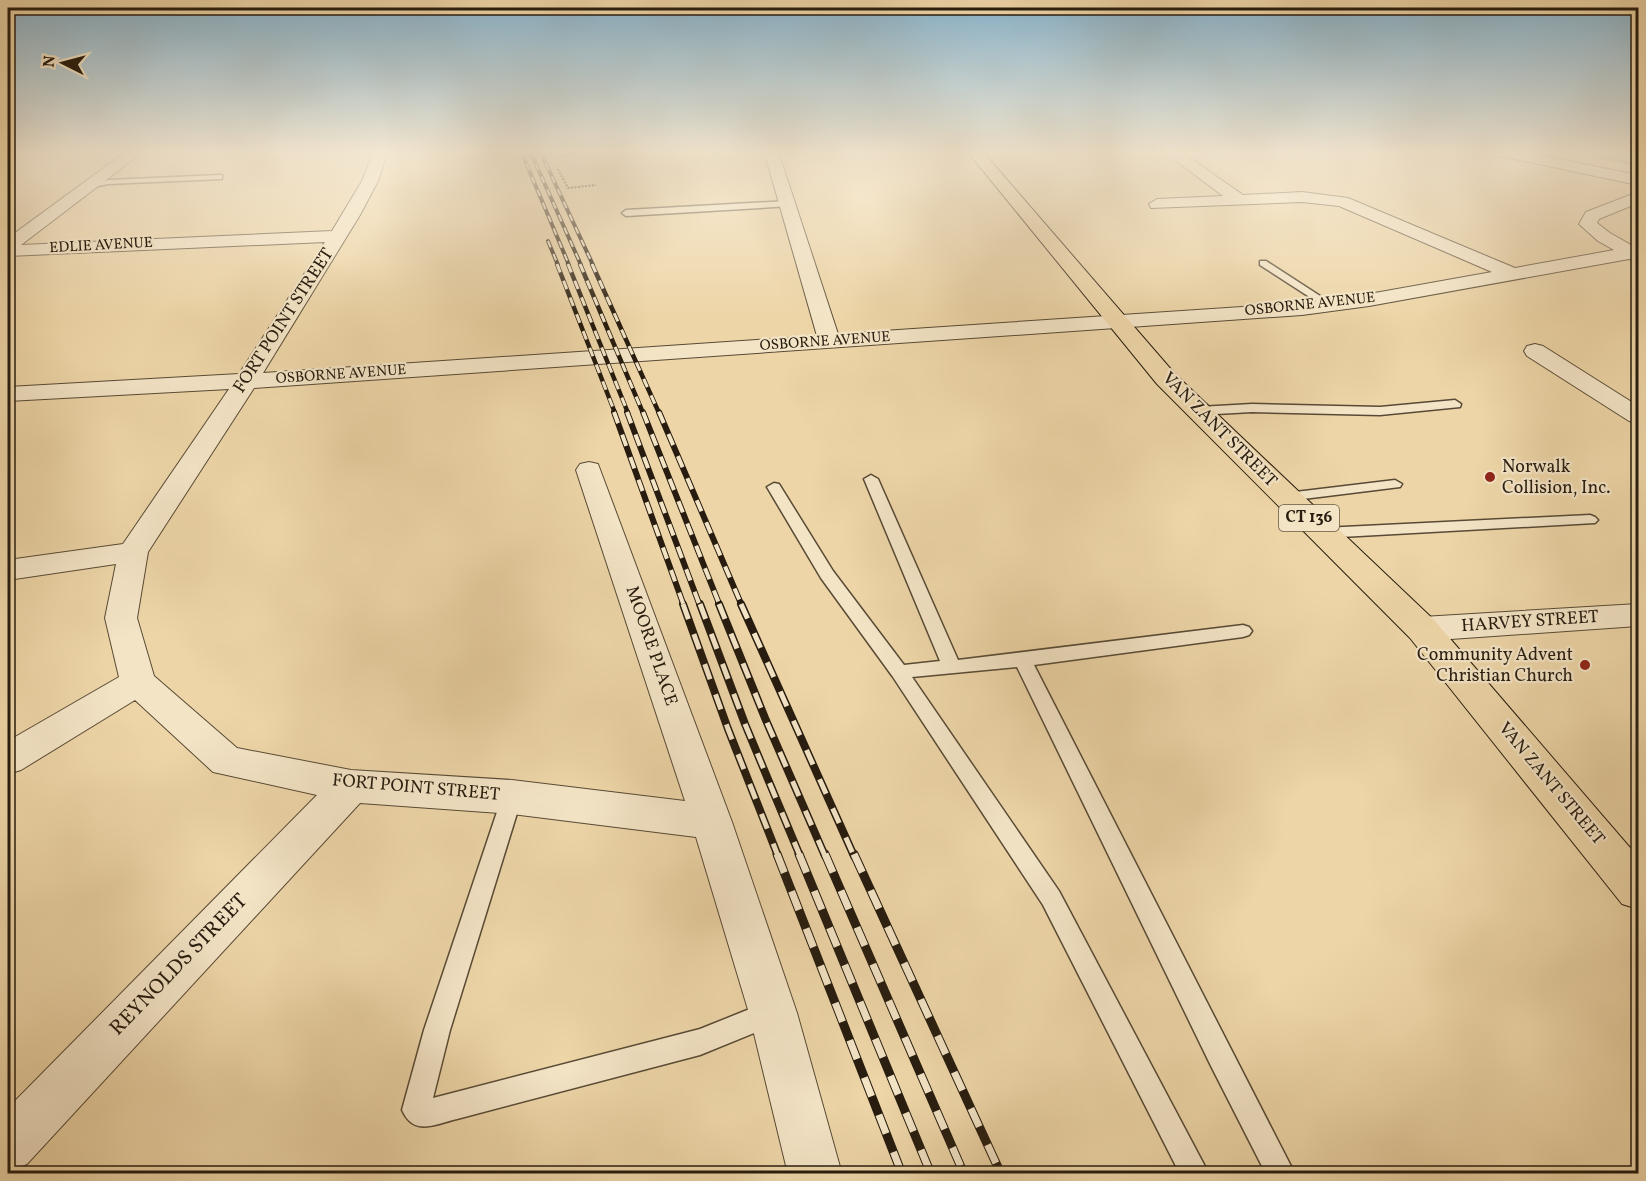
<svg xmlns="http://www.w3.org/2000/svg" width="1646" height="1181" font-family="Vollkorn,serif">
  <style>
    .water { fill: #9ab8ad; stroke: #6c7a6e; stroke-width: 1.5 }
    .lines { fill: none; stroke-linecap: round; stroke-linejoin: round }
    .lane-casing { stroke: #584a35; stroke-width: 3 }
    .street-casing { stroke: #584a35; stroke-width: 2 }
    .primary-casing { stroke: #271c0f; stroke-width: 2 }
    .path { stroke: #271c0f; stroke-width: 2; stroke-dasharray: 2 1.5; stroke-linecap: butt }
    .lane { fill: #f3e4c6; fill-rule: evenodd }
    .street { fill: #f3e4c6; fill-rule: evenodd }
    .primary { fill: #edd5a7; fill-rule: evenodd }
    .rail-far4-casing { stroke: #271c0f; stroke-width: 4 }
    .rail-far3-casing { stroke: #271c0f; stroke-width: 4.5 }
    .rail-far2-casing { stroke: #271c0f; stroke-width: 6 }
    .rail-far1-casing { stroke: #271c0f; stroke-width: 8 }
    .rail-casing { stroke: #271c0f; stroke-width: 9 }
    .rail-far4 { stroke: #f3e4c6; stroke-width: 2; stroke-dasharray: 7; stroke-linecap: butt }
    .rail-far3 { stroke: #f3e4c6; stroke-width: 3; stroke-dasharray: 9; stroke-linecap: butt }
    .rail-far2 { stroke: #f3e4c6; stroke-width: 4; stroke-dasharray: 12; stroke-linecap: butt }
    .rail-far1 { stroke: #f3e4c6; stroke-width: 5; stroke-dasharray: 16; stroke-linecap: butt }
    .rail { stroke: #f3e4c6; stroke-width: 7; stroke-dasharray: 20; stroke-linecap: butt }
    .poi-dot { fill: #8f2418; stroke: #f3e4c6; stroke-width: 2 }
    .labels { text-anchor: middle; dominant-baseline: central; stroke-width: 4.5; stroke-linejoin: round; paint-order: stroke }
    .far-street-label { font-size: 15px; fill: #271c0f; stroke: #f3e4c6 }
    .shield { fill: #f3e4c6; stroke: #645846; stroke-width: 1.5 }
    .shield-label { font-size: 16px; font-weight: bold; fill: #271c0f }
    .street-label { font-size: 18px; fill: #271c0f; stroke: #f3e4c6 }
    .poi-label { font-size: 18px; fill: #271c0f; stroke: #f3e4c6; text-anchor: start }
    .near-street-label { font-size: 21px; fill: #271c0f; stroke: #f3e4c6 }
  </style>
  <rect width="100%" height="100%" fill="#edd5a7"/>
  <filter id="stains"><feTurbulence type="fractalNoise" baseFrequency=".00333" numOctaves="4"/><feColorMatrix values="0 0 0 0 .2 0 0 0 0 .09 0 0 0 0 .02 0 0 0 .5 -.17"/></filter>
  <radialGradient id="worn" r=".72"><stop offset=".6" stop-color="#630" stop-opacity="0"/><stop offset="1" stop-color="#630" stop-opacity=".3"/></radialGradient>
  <path class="water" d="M 1568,151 L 1638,151 L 1638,165 L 1576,153 Z"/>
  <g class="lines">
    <g class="lane-casing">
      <g id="lane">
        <path d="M 219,175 L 222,175 L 222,179 L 108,184 L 89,188 L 85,186 L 108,180 Z"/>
        <path d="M 788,201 L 791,202 L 791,206 L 626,216 L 622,213 L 626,210 Z"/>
        <path d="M 1260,261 L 1266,261 L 1334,305 L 1329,308 L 1325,307 L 1260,265 Z"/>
        <path d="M 1455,400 L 1461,404 L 1460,407 L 1380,415 L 1252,412 L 1199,415 L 1193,411 L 1199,407 L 1252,404 L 1380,407 Z"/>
        <path d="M 871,475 L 878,479 L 958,660 L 1243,625 L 1249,627 L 1252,631 L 1249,635 L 1243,637 L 1034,665 L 1295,1174 L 1266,1174 L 1211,1066 L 1017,667 L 912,677 L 1059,891 L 1209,1174 L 1180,1174 L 1043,905 L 893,677 L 821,578 L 767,487 L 774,483 L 779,484 L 833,571 L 904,665 L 940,661 L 864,479 Z"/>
        <path d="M 1395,480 L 1402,484 L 1400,487 L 1287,501 L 1280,497 L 1287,493 Z"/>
        <path d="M 1590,515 L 1595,517 L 1598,520 L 1595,523 L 1323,538 L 1315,533 L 1323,528 Z"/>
        <path d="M 512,788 L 519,791 L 522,797 L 450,1030 L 433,1098 L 700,1029 L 772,1000 L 781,1004 L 785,1013 L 781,1022 L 700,1055 L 457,1119 C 435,1124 414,1137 402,1110 L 424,1030 L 502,797 L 505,791 Z"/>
      </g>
    </g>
    <g class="street-casing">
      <g id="street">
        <path d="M 127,151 L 144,151 L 21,245 L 332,231 L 362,181 L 374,151 L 388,151 L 378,181 L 360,215 L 263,373 L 817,336 L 764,151 L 778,151 L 838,334 L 1302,303 L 1369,294 L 1492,272 L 1339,206 L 1302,202 L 1151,208 L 1149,204 L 1157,199 L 1223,196 L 1163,151 L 1180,151 L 1243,195 L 1302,192 L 1348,198 L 1515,268 L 1614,250 L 1598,241 L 1579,224 L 1586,212 L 1638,192 L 1638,203 L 1599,219 L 1597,223 L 1610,233 L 1638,249 L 1638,261 L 1629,259 L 1369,306 L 1302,315 L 254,388 L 148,552 L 137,618 L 154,676 L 237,748 L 351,770 L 512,780 L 685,801 L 576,470 L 580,464 L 589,462 L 598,464 L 732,822 L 797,1013 L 842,1174 L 788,1174 L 749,1013 L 696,837 L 512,814 L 360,803 L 27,1164 L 8,1171 L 8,1108 L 317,795 L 213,772 L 135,700 L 21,770 L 8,774 L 8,741 L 119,677 L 105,618 L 116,564 L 8,580 L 8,560 L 123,544 L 229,389 L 8,401 L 8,387 L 239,374 L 325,242 L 8,256 L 8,238 Z"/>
        <path d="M 1488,151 L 1518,151 L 1638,175 L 1638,185 L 1495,155 Z"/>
        <path d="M 1535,344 L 1543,346 L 1638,406 L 1638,423 L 1629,421 L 1527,356 L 1524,351 L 1527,346 Z"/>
        <path d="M 1638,604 L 1638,626 L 1422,641 L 1410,637 L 1406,629 L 1410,621 L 1422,617 Z"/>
      </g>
    </g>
    <g class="primary-casing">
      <path id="primary" d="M 967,151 L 982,151 L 1175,374 L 1434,620 L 1638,857 L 1638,909 L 1622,904 L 1410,638 L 1157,384 Z"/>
    </g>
    <g class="path">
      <path d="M 557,156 L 575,155"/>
      <path d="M 558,169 L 568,188 L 596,185"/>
    </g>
    <use href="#lane" class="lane"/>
    <use href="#street" class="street"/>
    <use href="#primary" class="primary"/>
    <g class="rail-far4-casing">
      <g id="rail-far4">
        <path d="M 521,151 L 569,265"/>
        <path d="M 530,151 L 581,265"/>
        <path d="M 540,151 L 593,265"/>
        <path d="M 548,241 L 558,265"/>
      </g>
    </g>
    <g class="rail-far3-casing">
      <g id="rail-far3">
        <path d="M 557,264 L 615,413"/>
        <path d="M 568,264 L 628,413"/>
        <path d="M 580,264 L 643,413"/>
        <path d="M 592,264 L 659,413"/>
      </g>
    </g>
    <g class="rail-far2-casing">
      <g id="rail-far2">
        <path d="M 614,412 L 684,606"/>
        <path d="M 627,412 L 700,606"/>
        <path d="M 643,412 L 720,606"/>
        <path d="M 659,412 L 742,606"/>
      </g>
    </g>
    <g class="rail-far1-casing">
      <g id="rail-far1">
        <path d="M 683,604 L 728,729 L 778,856"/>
        <path d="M 700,604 L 745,724 L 800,856"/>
        <path d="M 719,604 L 765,718 L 825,856"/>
        <path d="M 741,604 L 854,856"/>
      </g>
    </g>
    <g class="rail-casing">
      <g id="rail">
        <path d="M 777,854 L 902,1174"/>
        <path d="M 799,854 L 931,1174"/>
        <path d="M 825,854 L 964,1174"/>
        <path d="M 854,854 L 1001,1174"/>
      </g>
    </g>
    <use href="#rail-far4" class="rail-far4"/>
    <use href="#rail-far3" class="rail-far3"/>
    <use href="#rail-far2" class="rail-far2"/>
    <use href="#rail-far1" class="rail-far1"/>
    <use href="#rail" class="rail"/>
  </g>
  <linearGradient id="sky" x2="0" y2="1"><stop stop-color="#89b6d0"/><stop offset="0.48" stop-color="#f7ecd7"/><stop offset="1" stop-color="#f7ecd7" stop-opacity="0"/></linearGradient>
  <rect width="1646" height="317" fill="url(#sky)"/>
  <g class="poi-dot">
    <circle cx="1490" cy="477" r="6"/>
    <circle cx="1585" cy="665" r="6"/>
  </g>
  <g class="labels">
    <g class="far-street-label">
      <text transform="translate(101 246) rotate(-3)">EDLIE AVENUE</text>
      <text transform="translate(1310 305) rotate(-6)">OSBORNE AVENUE</text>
      <text transform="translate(825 342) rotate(-4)">OSBORNE AVENUE</text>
      <text transform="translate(341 375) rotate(-4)">OSBORNE AVENUE</text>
    </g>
    <rect class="shield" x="1279" y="505" width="60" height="26" rx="4.5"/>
    <g class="shield-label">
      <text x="1309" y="518">CT 136</text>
    </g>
    <g class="street-label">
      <text transform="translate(284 321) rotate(-57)">FORT POINT STREET</text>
      <text transform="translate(1219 430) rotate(45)">VAN ZANT STREET</text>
      <text transform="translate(1530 622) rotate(-4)">HARVEY STREET</text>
      <text transform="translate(651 646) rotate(71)">MOORE PLACE</text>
      <text transform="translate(1551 784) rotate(50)">VAN ZANT STREET</text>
      <text transform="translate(416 788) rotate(5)">FORT POINT STREET</text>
    </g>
    <g class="poi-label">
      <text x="1502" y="467">Norwalk<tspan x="1502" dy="21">Collision, Inc.</tspan></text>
      <text x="1573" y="655" text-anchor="end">Community Advent<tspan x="1573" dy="21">Christian Church</tspan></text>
    </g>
    <g class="near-street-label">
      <text transform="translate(179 965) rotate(-46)">REYNOLDS STREET</text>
    </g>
  </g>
  <rect width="1646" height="1181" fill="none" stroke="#edd5a7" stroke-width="30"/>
  <rect x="9" y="9" width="1628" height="1163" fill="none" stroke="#271c0f" stroke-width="3"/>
  <rect x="15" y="15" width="1616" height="1151" fill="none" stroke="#271c0f" stroke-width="1.5"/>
  <g transform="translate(63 63) rotate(276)" stroke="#f3e4c6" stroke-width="4.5" paint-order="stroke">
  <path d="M0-4.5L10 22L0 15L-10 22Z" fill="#271c0f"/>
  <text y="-9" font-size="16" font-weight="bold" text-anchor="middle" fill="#271c0f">N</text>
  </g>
  <rect width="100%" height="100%" filter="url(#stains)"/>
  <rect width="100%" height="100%" fill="url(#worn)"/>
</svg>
